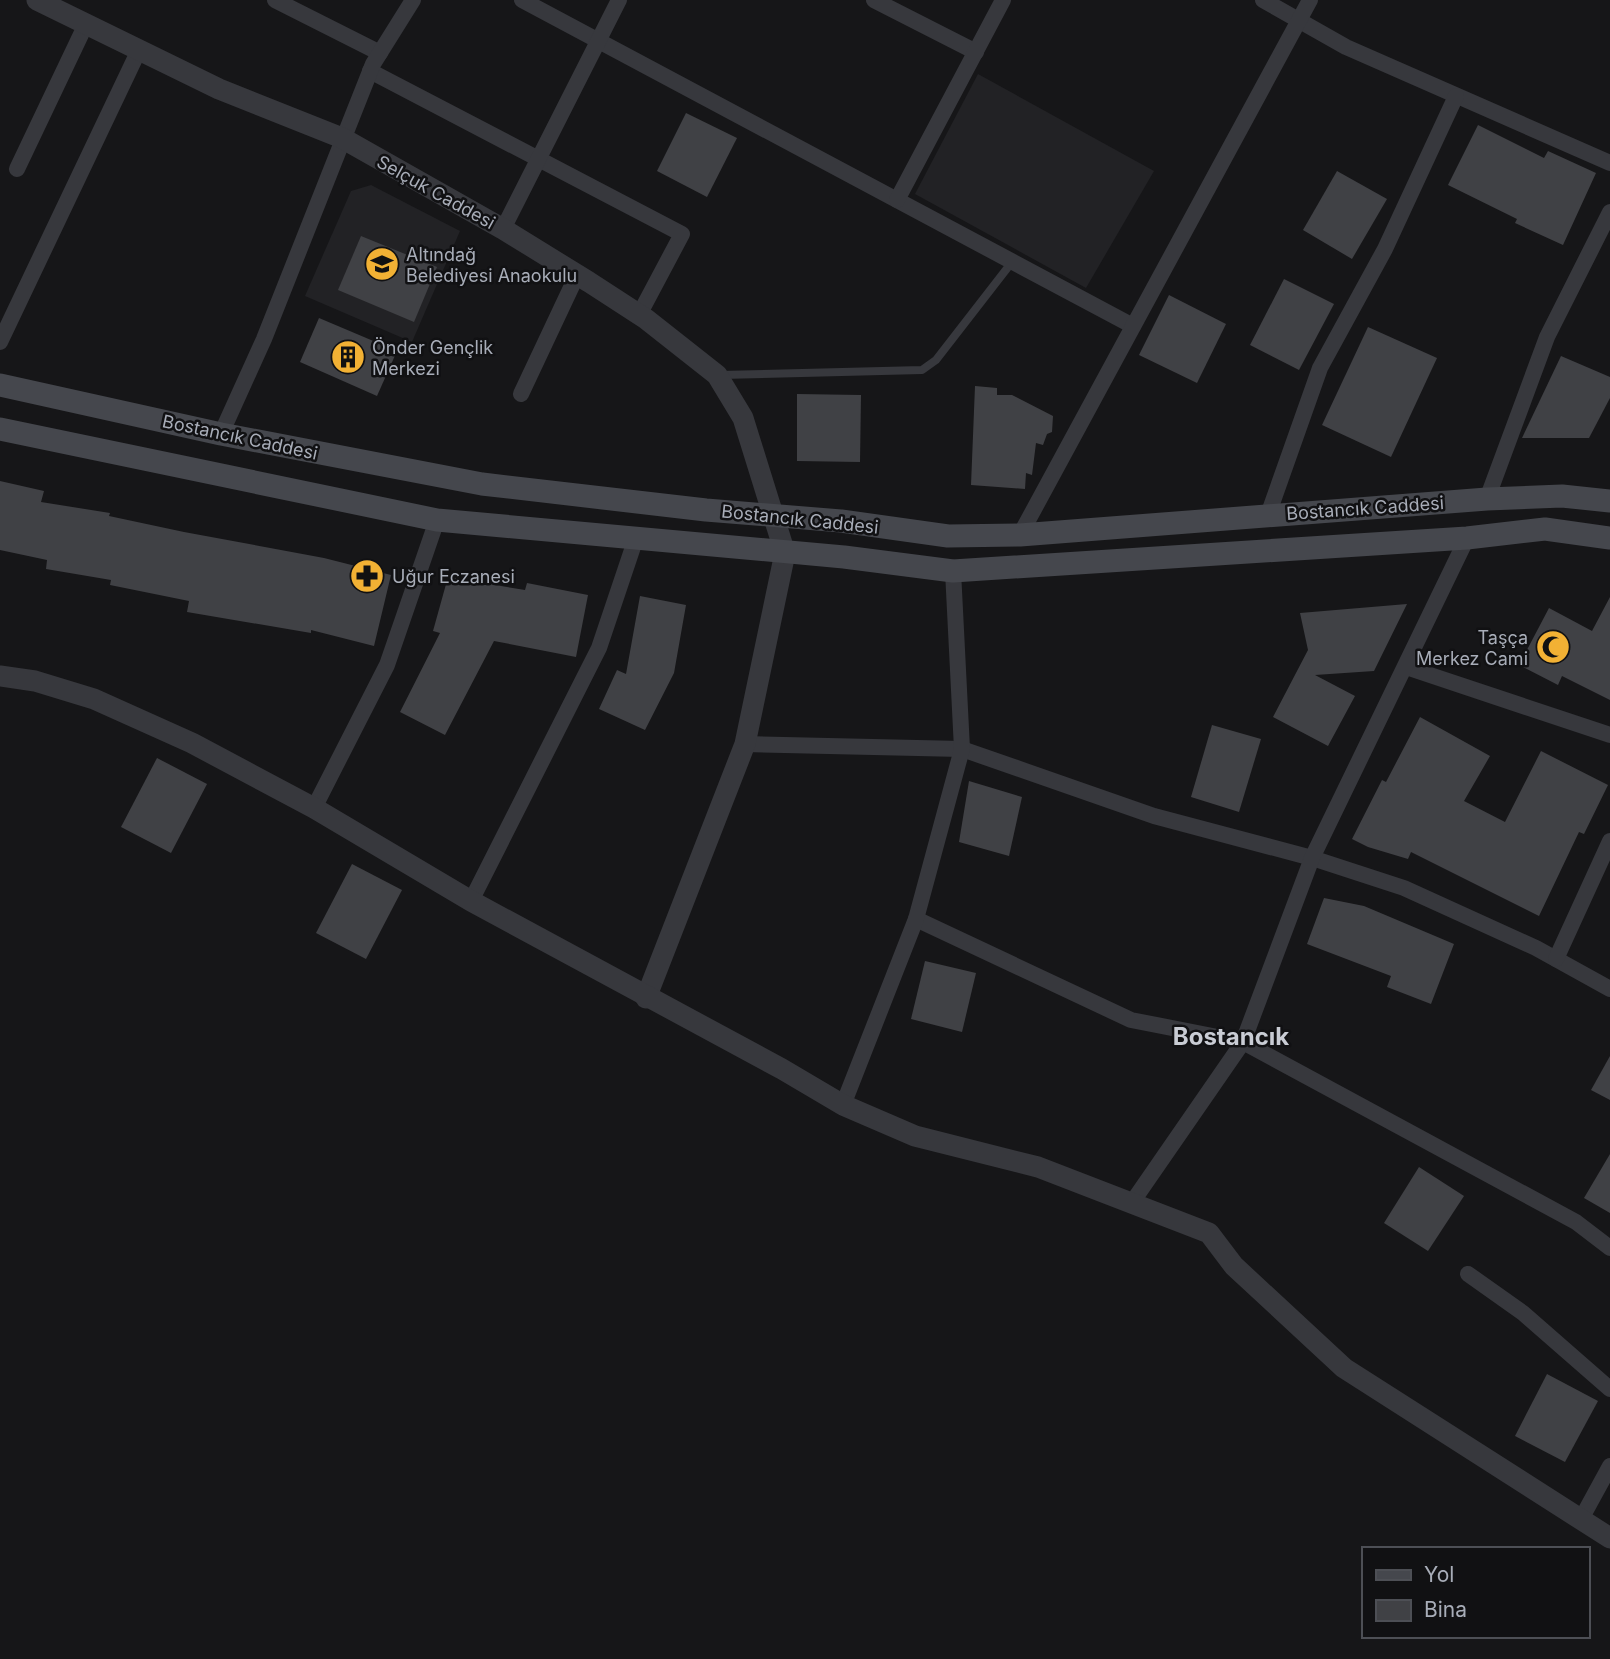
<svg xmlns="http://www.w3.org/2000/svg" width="1610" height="1659" font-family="Inter,sans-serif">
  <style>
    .built { fill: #222225 }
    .building { fill: #404145 }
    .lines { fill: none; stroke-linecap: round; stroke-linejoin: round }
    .service { stroke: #37383d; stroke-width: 8 }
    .minor { stroke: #37383d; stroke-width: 16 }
    .tertiary { stroke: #37383d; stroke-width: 21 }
    .secondary { stroke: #45474d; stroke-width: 23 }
    .labels { text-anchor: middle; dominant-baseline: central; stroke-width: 5; stroke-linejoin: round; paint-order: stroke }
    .street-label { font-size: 18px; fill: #a8adb8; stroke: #111113 }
    .poi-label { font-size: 18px; fill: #a8adb8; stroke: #111113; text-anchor: start }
    .district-label { font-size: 24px; font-weight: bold; fill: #c9ccd4; stroke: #111113 }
  </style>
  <rect width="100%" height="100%" fill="#161618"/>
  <g class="built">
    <path d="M 978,74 L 1154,171 L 1086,288 L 915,194 Z"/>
    <path d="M 371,185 L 460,231 L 412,342 L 305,296 L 351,191 Z"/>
  </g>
  <g class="building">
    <path d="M 686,113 L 737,138 L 707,197 L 657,171 Z"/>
    <path d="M 1478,125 L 1544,158 L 1548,151 L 1596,173 L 1563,245 L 1515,223 L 1517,219 L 1448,185 Z"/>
    <path d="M 1337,171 L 1387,199 L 1352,259 L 1303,230 Z"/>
    <path d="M 361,236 L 437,267 L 414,322 L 338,290 Z"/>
    <path d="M 1284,279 L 1334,304 L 1299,370 L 1250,345 Z"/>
    <path d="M 1169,295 L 1226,324 L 1197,383 L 1139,355 Z"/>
    <path d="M 319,318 L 397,351 L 377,396 L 300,362 Z"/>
    <path d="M 1368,327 L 1437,358 L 1391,457 L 1322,425 Z"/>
    <path d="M 1561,356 L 1610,377 L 1610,398 L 1589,438 L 1522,438 Z"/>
    <path d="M 975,386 L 997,388 L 997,395 L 1012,395 L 1053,416 L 1052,432 L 1047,434 L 1043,445 L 1036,443 L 1032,475 L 1026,473 L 1025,489 L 971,485 Z"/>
    <path d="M 797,394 L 861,395 L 860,462 L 797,461 Z"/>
    <path d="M 0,481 L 44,491 L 41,502 L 110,513 L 109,516 L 184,532 L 324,558 L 391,575 L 374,646 L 311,630 L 311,633 L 187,612 L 189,601 L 110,585 L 111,580 L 46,569 L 47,560 L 0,550 Z"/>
    <path d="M 448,577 L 525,590 L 527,583 L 588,595 L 576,657 L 494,641 L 445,735 L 400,712 L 440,633 L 433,631 Z"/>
    <path d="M 640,596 L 686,605 L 674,673 L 645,730 L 599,709 L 617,670 L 626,674 Z"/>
    <path d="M 1610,597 L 1610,700 L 1562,676 L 1558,685 L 1519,665 L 1549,608 L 1592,631 Z"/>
    <path d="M 1407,604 L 1374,671 L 1315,675 L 1355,696 L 1328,746 L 1273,717 L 1308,650 L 1300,613 Z"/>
    <path d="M 1420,717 L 1490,756 L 1464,801 L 1505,822 L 1541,751 L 1608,785 L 1584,834 L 1579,832 L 1539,916 L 1411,852 L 1408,859 L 1368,847 L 1352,839 L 1382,780 L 1386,782 Z"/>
    <path d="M 1212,725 L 1261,739 L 1239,812 L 1191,797 Z"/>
    <path d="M 157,758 L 207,784 L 171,853 L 121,827 Z"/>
    <path d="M 969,781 L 1022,797 L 1009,856 L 959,842 Z"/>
    <path d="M 352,864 L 402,890 L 366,959 L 316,933 Z"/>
    <path d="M 1324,898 L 1364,906 L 1454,944 L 1431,1004 L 1387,987 L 1391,976 L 1307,944 Z"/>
    <path d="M 925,961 L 976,973 L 962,1032 L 911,1019 Z"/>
    <path d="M 1610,1056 L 1610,1100 L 1591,1090 Z"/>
    <path d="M 1610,1154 L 1610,1213 L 1584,1198 Z"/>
    <path d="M 1419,1167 L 1464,1196 L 1428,1251 L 1384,1223 Z"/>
    <path d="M 1547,1374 L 1598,1401 L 1565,1462 L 1515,1436 Z"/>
  </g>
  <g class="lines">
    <path class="service" d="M 720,375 L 922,370 L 936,360 L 1012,262"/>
    <g class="minor">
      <path d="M 275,0 L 380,53"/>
      <path d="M 522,0 L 1133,326"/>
      <path d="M 874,0 L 976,52"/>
      <path d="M 1263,0 L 1346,47 L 1610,163"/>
      <path d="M 370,71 L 682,234 L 639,315"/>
      <path d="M 17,169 L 86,24"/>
      <path d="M 897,200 L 1003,0"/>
      <path d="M 503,229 L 619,0"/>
      <path d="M 0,342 L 139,50"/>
      <path d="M 521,394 L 577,275"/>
      <path d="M 221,434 L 264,339 L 373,64 L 413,0"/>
      <path d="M 1487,499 L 1547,337 L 1610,212"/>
      <path d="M 1268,515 L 1320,368 L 1385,249 L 1456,96"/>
      <path d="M 1020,535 L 1310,0"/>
      <path d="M 1406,667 L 1610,735"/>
      <path d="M 745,744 L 962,749 L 1154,816 L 1312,858 L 1404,888 L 1536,948 L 1610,989"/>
      <path d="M 314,808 L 387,665 L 437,520"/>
      <path d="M 471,901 L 599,648 L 636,538"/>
      <path d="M 916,919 L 1131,1020 L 1243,1042 L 1576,1222 L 1610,1248"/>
      <path d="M 1556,959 L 1610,841"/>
      <path d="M 843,1105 L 916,919 L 962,749 L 953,571"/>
      <path d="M 1131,1204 L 1243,1042 L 1312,858 L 1467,538"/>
      <path d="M 1468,1274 L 1523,1313 L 1610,1389"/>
      <path d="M 1580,1521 L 1610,1466"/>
    </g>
    <g class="tertiary">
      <path d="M 37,0 L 219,89 L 342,138 L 503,229 L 589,282 L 646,319 L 717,375 L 743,418 L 785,553 L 745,744 L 646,998"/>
      <path d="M 0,676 L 35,681 L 94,699 L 192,743 L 314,808 L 471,901 L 782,1069 L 843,1105 L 915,1136 L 1038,1167 L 1209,1233 L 1234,1266 L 1344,1368 L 1610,1538"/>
    </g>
    <g class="secondary">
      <path d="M 0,385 L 221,434 L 482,484 L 706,510 L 841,521 L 948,536 L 1020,535 L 1487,499 L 1562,496 L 1610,501"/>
      <path d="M 0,429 L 437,520 L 844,557 L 953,571 L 1467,538 L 1545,529 L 1610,538"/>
    </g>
  </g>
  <defs>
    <g id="school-disc" transform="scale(1.75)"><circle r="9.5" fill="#f2b134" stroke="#111113"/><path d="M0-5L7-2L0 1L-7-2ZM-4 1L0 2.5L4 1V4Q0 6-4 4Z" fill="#111"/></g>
    <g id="building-disc" transform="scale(1.75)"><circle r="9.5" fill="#f2b134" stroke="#111113"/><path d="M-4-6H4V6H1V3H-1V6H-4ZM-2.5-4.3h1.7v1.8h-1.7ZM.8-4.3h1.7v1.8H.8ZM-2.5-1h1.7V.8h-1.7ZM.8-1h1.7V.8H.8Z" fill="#111"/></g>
    <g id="pharmacy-disc" transform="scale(1.75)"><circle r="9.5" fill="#f2b134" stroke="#111113"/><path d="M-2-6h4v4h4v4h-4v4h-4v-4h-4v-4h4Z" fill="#111"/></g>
    <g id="mosque-disc" transform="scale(1.75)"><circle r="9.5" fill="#f2b134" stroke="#111113"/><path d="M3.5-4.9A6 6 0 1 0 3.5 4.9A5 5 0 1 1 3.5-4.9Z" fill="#111"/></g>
  </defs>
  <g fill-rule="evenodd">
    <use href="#school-disc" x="382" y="264"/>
    <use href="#building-disc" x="348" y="357"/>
    <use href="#pharmacy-disc" x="367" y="576"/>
    <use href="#mosque-disc" x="1553" y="647"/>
  </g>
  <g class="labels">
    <g class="street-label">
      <text transform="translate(436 192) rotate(29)">Selçuk Caddesi</text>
      <text transform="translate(240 437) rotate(12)">Bostancık Caddesi</text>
      <text transform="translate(1365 508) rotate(-4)">Bostancık Caddesi</text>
      <text transform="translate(800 519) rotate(6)">Bostancık Caddesi</text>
    </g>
    <g class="poi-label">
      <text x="406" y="254">Altındağ<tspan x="406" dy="21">Belediyesi Anaokulu</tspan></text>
      <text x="372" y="347">Önder Gençlik<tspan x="372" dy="21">Merkezi</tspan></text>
      <text x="392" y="576">Uğur Eczanesi</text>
      <text x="1528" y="637" text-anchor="end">Taşça<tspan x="1528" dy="21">Merkez Cami</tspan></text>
    </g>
    <g class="district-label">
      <text x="1231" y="1036">Bostancık</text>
    </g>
  </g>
  <rect x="1362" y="1547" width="228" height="91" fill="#111113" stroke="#4d4f55" stroke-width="2"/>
  <rect x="1376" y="1570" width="35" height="10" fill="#45474d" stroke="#4d4f55" stroke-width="2"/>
  <text x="1424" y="1582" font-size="21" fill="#a8adb8">Yol</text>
  <rect x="1376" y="1600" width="35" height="21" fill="#404145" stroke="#4d4f55" stroke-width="2"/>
  <text x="1424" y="1617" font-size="21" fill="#a8adb8">Bina</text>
</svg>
